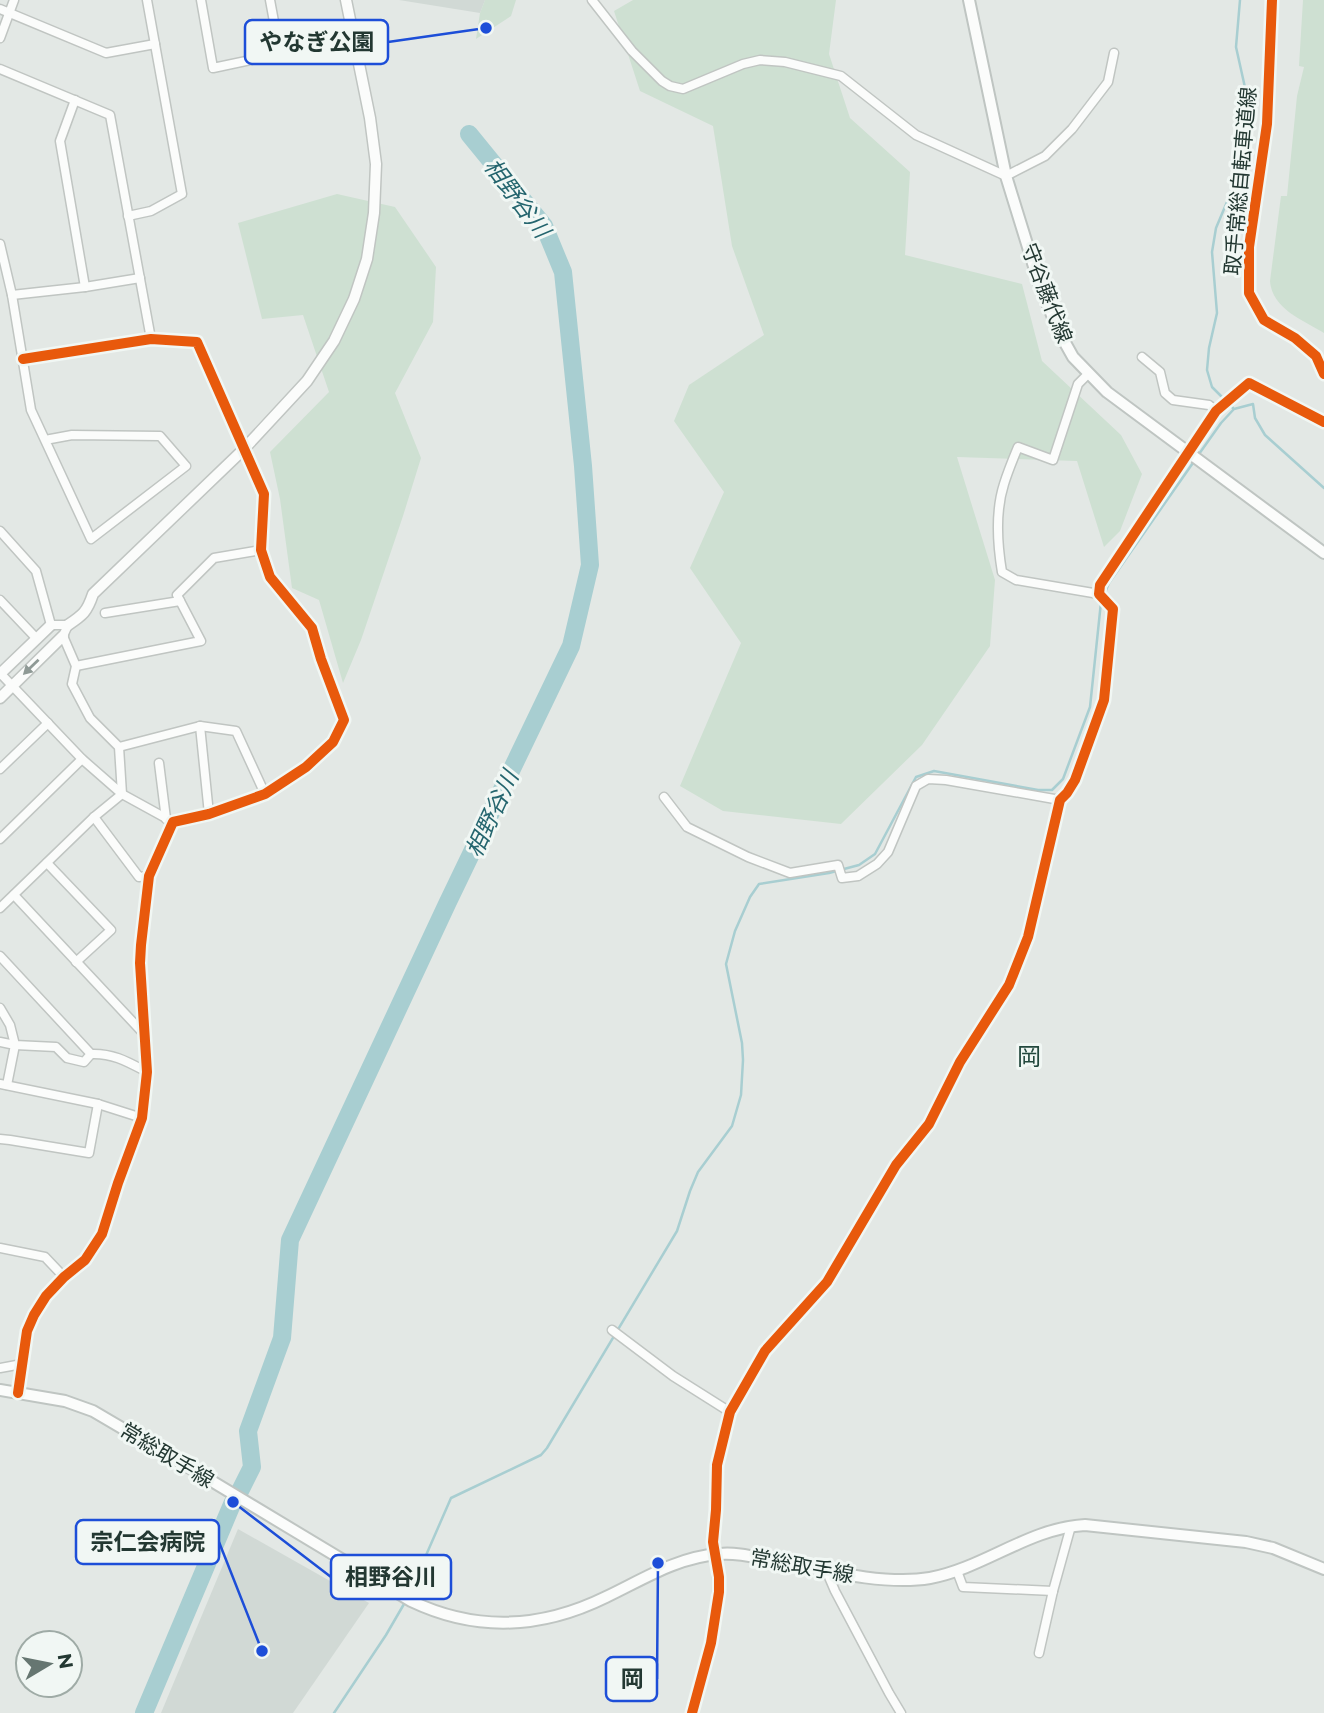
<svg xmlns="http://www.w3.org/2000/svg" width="1324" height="1713" font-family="Montserrat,'Noto Sans JP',sans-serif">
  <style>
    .built { fill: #d1d9d5 }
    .green { fill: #cee0d2 }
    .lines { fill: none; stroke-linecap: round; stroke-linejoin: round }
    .stream { stroke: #a8ced1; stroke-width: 2.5 }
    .river { stroke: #a8ced1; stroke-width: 18 }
    .minor-casing { stroke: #c0c5c2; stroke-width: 11 }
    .tertiary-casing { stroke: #c0c5c2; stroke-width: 13 }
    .secondary-casing { stroke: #bfc5c2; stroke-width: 14 }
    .minor { stroke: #fbfcfb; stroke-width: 8 }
    .tertiary { stroke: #fbfcfb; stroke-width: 10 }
    .secondary { stroke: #fbfcfb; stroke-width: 10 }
    .cycleway-casing { stroke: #f1f7f4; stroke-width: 15 }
    .cycleway { stroke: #e8590c; stroke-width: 10 }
    .oneway { fill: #8f9a96 }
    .labels { text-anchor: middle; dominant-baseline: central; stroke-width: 6; stroke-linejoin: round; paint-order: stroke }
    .street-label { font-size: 21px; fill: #233832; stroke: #f1f7f4 }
    .water-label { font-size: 23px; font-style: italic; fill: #24656e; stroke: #f1f7f4 }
    .quarter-label { font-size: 24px; fill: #22483d; stroke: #f1f7f4 }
    .leader { fill: none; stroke: #1d4ed8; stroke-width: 2.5 }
    .callout-dot { fill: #1d4ed8; stroke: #f1f7f4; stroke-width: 2.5 }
    .callout { fill: #f1f7f4; stroke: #1d4ed8; stroke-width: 2.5 }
    .callout-label { font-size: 23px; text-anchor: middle; font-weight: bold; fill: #233832 }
  </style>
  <rect width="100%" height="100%" fill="#e3e8e5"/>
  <g class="built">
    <path d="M 399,0 L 485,0 L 480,13 Z"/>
    <path d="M 238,1529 L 369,1603 L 293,1713 L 161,1713 Z"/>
  </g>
  <g class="green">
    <path d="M 485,0 L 516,0 L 511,16 L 476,39 L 480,13 Z"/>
    <path d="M 633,0 L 836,0 L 829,54 L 850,118 L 910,172 L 905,255 L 1022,284 L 1042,361 L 1121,435 L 1142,474 L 1120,531 L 1104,547 L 1077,461 L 957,457 L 995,580 L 990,646 L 922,745 L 841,824 L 723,811 L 680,786 L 741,643 L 690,568 L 724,492 L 674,421 L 689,385 L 764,335 L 732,246 L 713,126 L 640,91 L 614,11 Z"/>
    <path d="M 1303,0 L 1324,0 L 1324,333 C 1303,320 1272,309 1270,281 L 1281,196 L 1287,196 L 1297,96 L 1304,67 L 1299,66 Z"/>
    <path d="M 337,194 L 395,207 L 436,267 L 433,322 L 395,393 L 421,458 L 403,516 L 361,640 L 343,683 L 319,600 L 292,588 L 280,499 L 270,452 L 329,392 L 303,315 L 262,319 L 238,223 Z"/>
  </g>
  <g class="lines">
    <g class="stream">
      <path d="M 1233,408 L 1212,387 L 1207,370 L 1209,348 L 1217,313 L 1212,252 L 1216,228 L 1243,164 L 1250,110 L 1236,47 L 1240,0"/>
      <path d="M 1199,454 L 1221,423 L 1234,409 L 1253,404 L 1255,418 L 1265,435 L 1324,488"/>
      <path d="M 410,1592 L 451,1498 L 541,1455 L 547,1448 L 677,1231 L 690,1191 L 698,1172 L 732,1126 L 741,1095 L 743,1060 L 742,1043 L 726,964 L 735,931 L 750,897 L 759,884 L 829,873 L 859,865 L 875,854 L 916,777 L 934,771 L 1038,790 L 1052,790 L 1063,779 L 1090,707 L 1101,602 L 1109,583 L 1195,460"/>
      <path d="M 334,1713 L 386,1635 L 404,1604"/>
    </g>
    <g class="river">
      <path d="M 240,1491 L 252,1467 L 248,1431 L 282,1338 L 290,1240 L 447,904 L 571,646 L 590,565 L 583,466 L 563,272 L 544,226 L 469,134"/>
      <path d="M 144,1713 L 233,1502"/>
    </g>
    <g class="minor-casing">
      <g id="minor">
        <path d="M 201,0 L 213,68 L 353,38"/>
        <path d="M 270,0 L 280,54"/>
        <path d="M 592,0 L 632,51 L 662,81 L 670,86 L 683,89 L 743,64 L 760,60 L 785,62 L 841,76 L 916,135 L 1006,176 L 1045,156 L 1072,129 L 1108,82 L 1114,53"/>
        <path d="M 0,9 L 106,53 L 155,44"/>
        <path d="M 0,38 L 14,0"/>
        <path d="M 0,69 L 110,115 L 151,339"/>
        <path d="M 75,100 L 60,141 L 85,287"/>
        <path d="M 128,216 L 151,211 L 182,194 L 147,0"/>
        <path d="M 0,244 L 12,295 L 31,410 L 91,539 L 186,466 L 160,436 L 72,435 L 45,440"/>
        <path d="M 12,295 L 85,287 L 140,278"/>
        <path d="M 1142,357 L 1160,372 L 1165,393 L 1173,400 L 1209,405 L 1216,411"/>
        <path d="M 1088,374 L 1078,384 L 1053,460 L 1018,447 C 1013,459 1008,471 1004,484 C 995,512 997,542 1002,572 L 1016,580 L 1099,594"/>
        <path d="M 0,531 L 36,571 L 51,625 L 68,625 L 63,636 L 76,666 L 72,684 L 90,718 L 119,747 L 122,794 L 94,817 L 0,908"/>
        <path d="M 0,600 L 37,639"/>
        <path d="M 105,613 L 180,601"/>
        <path d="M 76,666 L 201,641 L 177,595 L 214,558 L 261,550"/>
        <path d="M 0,673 L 82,759 L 122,794 L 173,822"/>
        <path d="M 200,726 L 209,814"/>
        <path d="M 119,747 L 200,726 L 236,731 L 265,794"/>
        <path d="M 159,763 L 166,819"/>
        <path d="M 0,769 L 48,723"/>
        <path d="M 664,797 L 687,827 L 748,857 L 790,873 L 838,865 L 842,878 L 858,876 L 877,864 L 888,852 L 916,786 L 928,779 L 946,780 L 1060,800"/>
        <path d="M 94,817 L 139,877 L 149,876"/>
        <path d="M 0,839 L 82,759"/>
        <path d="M 47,863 L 111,930 L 76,962"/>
        <path d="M 14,895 L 145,1035"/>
        <path d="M 0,956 L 91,1054 C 113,1053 128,1062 147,1072"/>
        <path d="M 0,1008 L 10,1025 L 15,1045 L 56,1047 L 67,1058 L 84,1062 L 91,1054"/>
        <path d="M 0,1042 L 15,1045 L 7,1085"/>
        <path d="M 0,1084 L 98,1104 L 142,1118"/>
        <path d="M 0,1139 L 10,1140 L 89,1153 L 98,1104"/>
        <path d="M 0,1248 L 45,1257 L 64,1277"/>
        <path d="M 612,1330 L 673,1376 L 730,1412"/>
        <path d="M 0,1368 L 22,1364"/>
        <path d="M 18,1393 L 27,1331 L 34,1315 L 46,1296 L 64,1277 L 85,1260 L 102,1234 L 118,1183 L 142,1118 L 147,1072 L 140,963 L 141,945 L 149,876 L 173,822 L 209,814 L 265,794 L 306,767 L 333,742 L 344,720 L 321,659 L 312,628 L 270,577 L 261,550 L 264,494 L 197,342 L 151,339 L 23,359"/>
        <path d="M 715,1554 L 713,1542 L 716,1510 L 717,1465 L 730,1412 L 765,1351 L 827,1282 L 896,1165 L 929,1124 L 960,1062 L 1009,985 L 1028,937 L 1060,800 L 1067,793 L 1075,780 L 1104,700 L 1113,609 L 1099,594 L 1100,585 L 1216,411 L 1249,383 L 1324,422"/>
        <path d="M 826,1570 L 835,1591 L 889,1693 L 901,1713"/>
        <path d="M 957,1571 L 963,1587 L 1053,1591"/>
        <path d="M 1039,1653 L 1053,1591 L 1071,1526"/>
      </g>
    </g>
    <g class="tertiary-casing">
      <g id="tertiary">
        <path d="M 68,625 C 83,615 87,612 93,594 L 244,449 L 307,381 L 334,341 L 354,299 L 367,259 L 374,213 L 376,164 L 370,118 L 346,0"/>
        <path d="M 0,674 L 51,625"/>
        <path d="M 0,698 L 63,636"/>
        <path d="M 692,1713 C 705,1663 726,1605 715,1554"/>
      </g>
    </g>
    <g class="secondary-casing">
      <g id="secondary">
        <path d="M 969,0 L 1006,176 L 1040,286 L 1059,332 L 1073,357 L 1107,392 L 1324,553"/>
        <path d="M 0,1390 L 65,1401 L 93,1411 L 190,1468 L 411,1601 C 476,1632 541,1629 606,1597 C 642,1580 677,1557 719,1554 C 736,1552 755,1557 772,1560 C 819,1569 883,1586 930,1578 C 984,1568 1029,1528 1085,1525 L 1246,1542 L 1273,1548 L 1324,1569"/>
      </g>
    </g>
    <use href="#minor" class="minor"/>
    <use href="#tertiary" class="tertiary"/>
    <use href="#secondary" class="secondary"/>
    <g class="cycleway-casing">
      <g id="cycleway">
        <path d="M 1272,0 L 1267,124 L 1249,247 L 1249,293 L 1264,320 L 1295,338 L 1316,356 L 1324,374"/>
        <path d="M 18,1393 L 27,1331 L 34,1315 L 46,1296 L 64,1277 L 85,1260 L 102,1234 L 118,1183 L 142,1118 L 147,1072 L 140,963 L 141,945 L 149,876 L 173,822 L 209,814 L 265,794 L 306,767 L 333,742 L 344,720 L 321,659 L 312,628 L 270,577 L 261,550 L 264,494 L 197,342 L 151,339 L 23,359"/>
        <path d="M 692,1713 L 711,1643 L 719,1592 L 719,1577 L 713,1542 L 716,1510 L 717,1465 L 730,1412 L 765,1351 L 827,1282 L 896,1165 L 929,1124 L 960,1062 L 1009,985 L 1028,937 L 1060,800 L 1067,793 L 1075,780 L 1104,700 L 1113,609 L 1099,594 L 1100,585 L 1216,411 L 1249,383 L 1324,422"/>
      </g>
    </g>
    <use href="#cycleway" class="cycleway"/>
  </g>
  <defs><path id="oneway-solid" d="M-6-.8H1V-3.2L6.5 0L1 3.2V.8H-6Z" transform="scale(1.75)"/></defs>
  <use class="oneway" href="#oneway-solid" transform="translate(31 667) rotate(136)"/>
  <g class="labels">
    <g class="street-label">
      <text transform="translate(1240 181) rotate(-85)">取手常総自転車道線</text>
      <text transform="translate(1047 293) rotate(69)">守谷藤代線</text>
      <text transform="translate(167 1455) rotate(31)">常総取手線</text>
      <text transform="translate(802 1566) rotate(10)">常総取手線</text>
    </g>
    <g class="water-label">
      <text transform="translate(517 198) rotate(53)">相野谷川</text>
      <text transform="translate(492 814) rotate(-65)">相野谷川</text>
    </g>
    <g class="quarter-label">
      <text x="1029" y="1056">岡</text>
    </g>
  </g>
  <path class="leader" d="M486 28L388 42M262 1651L219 1542M233 1502L331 1577M658 1563L657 1679"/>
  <g class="callout-dot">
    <circle cx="486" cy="28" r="7"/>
    <circle cx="262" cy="1651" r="7"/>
    <circle cx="233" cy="1502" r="7"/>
    <circle cx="658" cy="1563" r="7"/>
  </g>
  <g class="callout">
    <rect x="245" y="20" width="143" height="44" rx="7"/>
    <rect x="76" y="1520" width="143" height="44" rx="7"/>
    <rect x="331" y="1555" width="120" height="44" rx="7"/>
    <rect x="606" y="1657" width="51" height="44" rx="7"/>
  </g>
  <g class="callout-label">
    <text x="317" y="50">やなぎ公園</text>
    <text x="148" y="1550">宗仁会病院</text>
    <text x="391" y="1585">相野谷川</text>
    <text x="632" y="1687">岡</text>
  </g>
  <g transform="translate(49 1664) rotate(80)"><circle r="33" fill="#f1f7f4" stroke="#9faba6" stroke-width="2"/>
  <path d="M0-5L12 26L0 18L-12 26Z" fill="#667671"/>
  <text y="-10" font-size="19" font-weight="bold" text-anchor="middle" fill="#233832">N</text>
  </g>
</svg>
